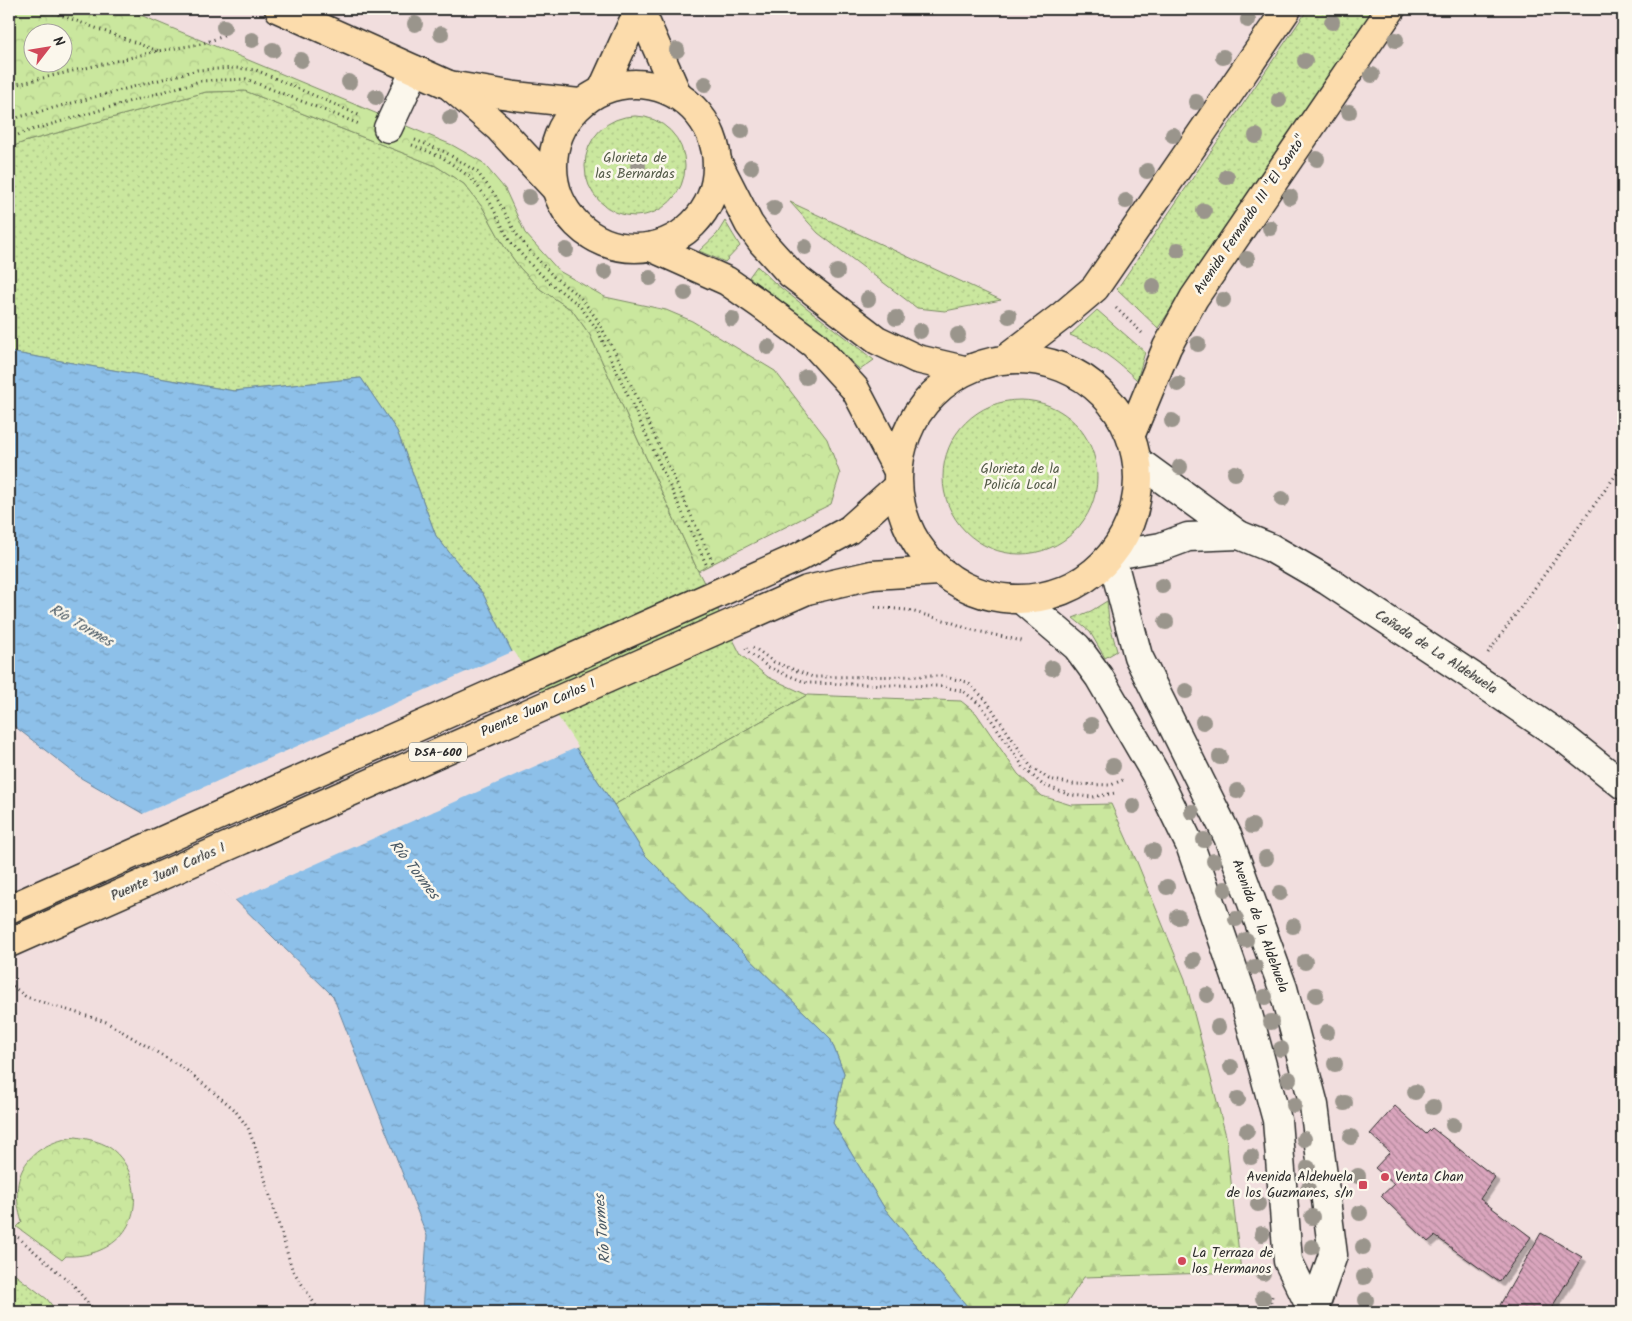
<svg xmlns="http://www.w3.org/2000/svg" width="1632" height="1321" font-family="Kalam,sans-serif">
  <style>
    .grass { fill: url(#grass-dots); stroke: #7a8964 }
    .forest { fill: url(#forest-firs); stroke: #7a8964 }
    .park { fill: url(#park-crowns); stroke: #7a8964; fill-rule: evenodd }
    .water { fill: url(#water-ripples); stroke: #66849d }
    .pier { fill: #f1dede }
    .building { fill: url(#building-back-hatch); stroke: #2b2b2b; filter: url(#shadow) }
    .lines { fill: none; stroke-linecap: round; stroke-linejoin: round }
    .minor-casing { stroke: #2b2b2b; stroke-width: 31 }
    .major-casing { stroke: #2b2b2b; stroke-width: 31 }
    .path { stroke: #2b2b2b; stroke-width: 3; stroke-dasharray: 1 4; stroke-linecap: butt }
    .minor { stroke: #fbf7ec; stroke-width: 28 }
    .major { stroke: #fcdcac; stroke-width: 28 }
    .major-bridge-casing { stroke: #2b2b2b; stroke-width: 31; stroke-linecap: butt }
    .major-bridge { stroke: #fcdcac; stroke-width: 28 }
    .tree { fill: #9a958c }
    .poi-dot { fill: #d1495b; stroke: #fbf7ec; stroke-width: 2 }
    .labels { text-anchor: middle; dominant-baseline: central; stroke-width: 5; stroke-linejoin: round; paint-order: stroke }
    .shield { fill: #fbf7ec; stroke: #696865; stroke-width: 1 }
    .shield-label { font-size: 12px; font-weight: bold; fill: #2b2b2b }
    .park-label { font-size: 14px; fill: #535a48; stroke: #fbf7ec }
    .street-label { font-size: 14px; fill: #2b2b2b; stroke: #fbf7ec }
    .poi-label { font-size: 14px; fill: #2b2b2b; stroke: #fbf7ec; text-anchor: start }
    .water-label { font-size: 15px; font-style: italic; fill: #485864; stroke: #fbf7ec }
  </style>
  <defs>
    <pattern id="grass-dots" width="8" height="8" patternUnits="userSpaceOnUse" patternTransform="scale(1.25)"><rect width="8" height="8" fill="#cae79e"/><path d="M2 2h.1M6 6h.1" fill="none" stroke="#aec688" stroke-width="1.8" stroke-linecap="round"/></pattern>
    <pattern id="forest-firs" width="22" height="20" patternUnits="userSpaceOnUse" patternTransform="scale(1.25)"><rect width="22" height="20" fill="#cae79e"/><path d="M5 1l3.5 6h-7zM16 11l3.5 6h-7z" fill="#aec688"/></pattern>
    <pattern id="park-crowns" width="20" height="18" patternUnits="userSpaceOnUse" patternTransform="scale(1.25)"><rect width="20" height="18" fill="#cae79e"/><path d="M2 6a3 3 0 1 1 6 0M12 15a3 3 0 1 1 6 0" fill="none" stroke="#aec688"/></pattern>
    <pattern id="water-ripples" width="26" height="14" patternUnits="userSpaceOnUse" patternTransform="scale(1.25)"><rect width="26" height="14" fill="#8dc0e9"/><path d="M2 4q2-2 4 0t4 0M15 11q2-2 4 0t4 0" fill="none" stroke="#739cbd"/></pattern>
    <pattern id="building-back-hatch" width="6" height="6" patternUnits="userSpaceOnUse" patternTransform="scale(1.25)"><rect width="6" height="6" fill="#daa5bd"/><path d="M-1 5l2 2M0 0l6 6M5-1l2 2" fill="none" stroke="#b1879a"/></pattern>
    <filter id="shadow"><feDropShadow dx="4.5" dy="4.5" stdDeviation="0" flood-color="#0004"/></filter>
  </defs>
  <rect width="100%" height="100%" fill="#f1dede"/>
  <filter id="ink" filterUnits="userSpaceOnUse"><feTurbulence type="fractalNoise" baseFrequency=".02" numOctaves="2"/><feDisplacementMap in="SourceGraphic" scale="10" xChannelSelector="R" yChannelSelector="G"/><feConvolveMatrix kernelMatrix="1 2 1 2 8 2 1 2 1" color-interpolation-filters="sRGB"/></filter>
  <g filter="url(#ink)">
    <g class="grass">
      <path d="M 1308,9 L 1374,9 L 1158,328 L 1117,289 Z"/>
      <path d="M 245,91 L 436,166 L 464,184 L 483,208 L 504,246 L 520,268 L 540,289 L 572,310 L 590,335 L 698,571 L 741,655 L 768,677 L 807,695 L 614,805 L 513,654 L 483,594 L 436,536 L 397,431 L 361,378 L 234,391 L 9,352 L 9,148 L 24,142 L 206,92 Z"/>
      <circle cx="635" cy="166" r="50"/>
      <path d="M 790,202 L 1001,300 L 945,311 L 917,308 L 818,233 Z"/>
      <path d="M 725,221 L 740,246 L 725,262 L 699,251 L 717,234 Z"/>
      <path d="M 757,266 L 776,284 L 874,360 L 860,370 L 821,332 L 749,277 Z"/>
      <path d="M 1097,310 L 1145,352 L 1137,380 C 1117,361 1096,345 1070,335 Z"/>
      <circle cx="1020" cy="477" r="77"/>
      <path d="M 1107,601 L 1109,621 L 1117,651 L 1105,658 L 1090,632 L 1073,618 L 1091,611 Z"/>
      <path d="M 9,1270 L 47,1299 L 57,1312 L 9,1312 Z"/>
    </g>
    <path class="forest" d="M 807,695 L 961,701 L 976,713 L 1018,774 L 1042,796 L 1071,805 L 1111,804 L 1137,862 L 1185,979 L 1226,1136 L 1241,1272 L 1084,1277 L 1061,1312 L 972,1312 L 885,1209 L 833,1123 L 844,1073 L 830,1038 L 645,855 L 614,805 Z"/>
    <g class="park">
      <path d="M 9,9 L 126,9 L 452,145 L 482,162 L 505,189 L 525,233 L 559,271 L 605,297 L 666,310 L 692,321 L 775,371 L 827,439 L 840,474 L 831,504 L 698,571 L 590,335 L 572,310 L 540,289 L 520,268 L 504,246 L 483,208 L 464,184 L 436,166 L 245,91 L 206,92 L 24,142 L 9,148 ZM 32,32 L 62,32 L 62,62 L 32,62 Z"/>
      <path d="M 76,1137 C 88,1139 99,1141 109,1147 C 121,1155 129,1168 132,1181 C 144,1227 110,1258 66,1256 L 62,1260 L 17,1227 L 22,1222 C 7,1175 28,1144 76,1137 Z"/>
    </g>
    <path class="water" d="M 9,352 L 234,391 L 361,378 L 397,431 L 436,536 L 483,594 L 513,654 L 614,805 L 645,855 L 830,1038 L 844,1073 L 833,1123 L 885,1209 L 972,1312 L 422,1312 L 427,1236 L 333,996 L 154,820 L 81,778 L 9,722 Z"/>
    <path class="pier" d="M 514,651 L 578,747 L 233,901 L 153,822 L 140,815 Z"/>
    <g class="building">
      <path d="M 1395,1106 L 1426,1134 L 1432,1128 L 1495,1177 L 1480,1199 L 1531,1237 L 1499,1282 L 1435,1236 L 1428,1242 L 1381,1196 L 1394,1184 L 1375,1168 L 1390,1152 L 1370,1134 Z"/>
      <path d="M 1541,1233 L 1582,1257 L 1549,1312 L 1521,1312 L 1500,1305 Z"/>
    </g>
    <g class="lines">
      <g class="minor-casing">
        <g id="minor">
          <path d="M 388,128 L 415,70"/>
          <path d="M 1139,462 L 1239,535 L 1271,548 L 1328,581 L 1472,676 L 1565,739 L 1623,785"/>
          <path d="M 1114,555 L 1161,547 L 1188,537 L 1239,535"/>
          <path d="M 1112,558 L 1138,656 L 1228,837 L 1283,988 L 1314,1105 L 1333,1255 L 1313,1312"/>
          <path d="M 1023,601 L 1077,647 L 1099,677 L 1155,773 L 1190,845 L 1245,1003 L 1277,1120 L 1288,1261 L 1313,1312"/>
        </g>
      </g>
      <g class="major-casing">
        <g id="major">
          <path d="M 279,9 L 449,85 L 515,96 L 579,103"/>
          <path d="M 640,9 L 677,94"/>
          <circle cx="635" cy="166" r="82"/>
          <path d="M 449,85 L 498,127 L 554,187"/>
          <path d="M 603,88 L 639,9"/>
          <path d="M 718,163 L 749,224 L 762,242 L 791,274 L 877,340 L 917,359 L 964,370"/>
          <path d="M 651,247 L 727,281 L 760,304 L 814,344 L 855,389 L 897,469"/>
          <path d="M 1007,358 L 1062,316 L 1095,288 L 1287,9"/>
          <circle cx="1018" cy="479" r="120"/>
          <path d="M 1131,434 L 1167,347 L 1194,298 L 1391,9"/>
          <path d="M 849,530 L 897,487"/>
          <path d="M 872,575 L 940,571"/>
        </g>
      </g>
      <g class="path">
        <path d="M 44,9 L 158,51"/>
        <path d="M 9,86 L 158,51 L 201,44 L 224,36"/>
        <path d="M 9,122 L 19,117 L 197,70 L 236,68 L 256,70 L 361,116"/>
        <path d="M 9,139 L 25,132 L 200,81 L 246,79 L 359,124"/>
        <path d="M 415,140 L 445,152 L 477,172 L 495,195 L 517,235 L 532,253 L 554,277 L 580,297 L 596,318 L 621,363 L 713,563"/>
        <path d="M 412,145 L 442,157 L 471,178 L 490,202 L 509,240 L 529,263 L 550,283 L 579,305 L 597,329 L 707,566"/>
        <path d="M 1116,308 L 1142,333"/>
        <path d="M 875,607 L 907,610 L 951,622 L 968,629 L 1022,641"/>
        <path d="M 753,647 L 774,662 L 813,677 L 941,676 L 967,682 L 986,700 L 1031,767 L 1049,779 L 1073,784 L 1111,785 L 1125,779"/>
        <path d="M 746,648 L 747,651 L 768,667 L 807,683 L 939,686 L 963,691 L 982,706 L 1024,768 L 1043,785 L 1070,795 L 1093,797 L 1115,793"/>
        <path d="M 1488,653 L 1623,465"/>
        <path d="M 9,983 L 26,997 L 106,1022 L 185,1069 L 234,1109 L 248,1128 L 256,1149 L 292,1269 L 320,1312"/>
        <path d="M 9,1233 L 19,1238 L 75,1287 L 95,1312"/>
        <path d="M 1269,1312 L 1272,1296"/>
      </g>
      <use href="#minor" class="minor"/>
      <use href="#major" class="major"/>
      <g class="major-bridge-casing">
        <g id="major-bridge">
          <path d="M 9,909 L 799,557 L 849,530"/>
          <path d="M 9,943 L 807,590 L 872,575"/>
        </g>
      </g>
      <use href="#major-bridge" class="major-bridge"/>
    </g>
    <g class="tree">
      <circle cx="1248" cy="20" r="8"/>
      <circle cx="1332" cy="22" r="8"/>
      <circle cx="415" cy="24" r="8"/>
      <circle cx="224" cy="27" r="8"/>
      <circle cx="441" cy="34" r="8"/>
      <circle cx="252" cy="40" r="8"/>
      <circle cx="1396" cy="40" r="8"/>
      <circle cx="273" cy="50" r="8"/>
      <circle cx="677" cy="50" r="8"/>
      <circle cx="1223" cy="57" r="8"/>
      <circle cx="301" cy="60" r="8"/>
      <circle cx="1305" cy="61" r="8"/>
      <circle cx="1372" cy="75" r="8"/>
      <circle cx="349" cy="82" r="8"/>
      <circle cx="705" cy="84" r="8"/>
      <circle cx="376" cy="97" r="8"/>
      <circle cx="1279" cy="100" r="8"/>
      <circle cx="1196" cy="102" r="8"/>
      <circle cx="1349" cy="112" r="8"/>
      <circle cx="450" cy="118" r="8"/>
      <circle cx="742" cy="131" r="8"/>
      <circle cx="1173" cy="135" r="8"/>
      <circle cx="1256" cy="136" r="8"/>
      <circle cx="1317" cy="159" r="8"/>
      <circle cx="638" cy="166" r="8"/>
      <circle cx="751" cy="167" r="8"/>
      <circle cx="1147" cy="171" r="8"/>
      <circle cx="1227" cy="177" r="8"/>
      <circle cx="529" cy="197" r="8"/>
      <circle cx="1290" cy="197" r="8"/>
      <circle cx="1126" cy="201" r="8"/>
      <circle cx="774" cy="208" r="8"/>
      <circle cx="1204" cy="211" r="8"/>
      <circle cx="1270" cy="228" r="8"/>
      <circle cx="805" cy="247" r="8"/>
      <circle cx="566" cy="250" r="8"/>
      <circle cx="1178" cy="250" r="8"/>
      <circle cx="1247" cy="259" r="8"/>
      <circle cx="605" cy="272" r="8"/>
      <circle cx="837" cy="272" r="8"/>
      <circle cx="650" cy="278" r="8"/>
      <circle cx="1153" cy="286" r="8"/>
      <circle cx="685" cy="293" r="8"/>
      <circle cx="868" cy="299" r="8"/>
      <circle cx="1223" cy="300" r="8"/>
      <circle cx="1009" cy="316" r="8"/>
      <circle cx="896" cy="318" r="8"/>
      <circle cx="732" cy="319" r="8"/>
      <circle cx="920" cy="331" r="8"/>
      <circle cx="958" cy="335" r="8"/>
      <circle cx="1198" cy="344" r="8"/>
      <circle cx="768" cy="347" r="8"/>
      <circle cx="806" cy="377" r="8"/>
      <circle cx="1178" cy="384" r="8"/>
      <circle cx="1172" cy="421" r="8"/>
      <circle cx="1180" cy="467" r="8"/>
      <circle cx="1235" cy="473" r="8"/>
      <circle cx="1282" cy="499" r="8"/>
      <circle cx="1162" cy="586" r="8"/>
      <circle cx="1166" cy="622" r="8"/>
      <circle cx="1052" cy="668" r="8"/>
      <circle cx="1186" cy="691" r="8"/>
      <circle cx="1203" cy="722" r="8"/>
      <circle cx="1091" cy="725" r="8"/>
      <circle cx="1220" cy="757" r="8"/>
      <circle cx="1113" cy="766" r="8"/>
      <circle cx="1237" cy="791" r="8"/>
      <circle cx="1133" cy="806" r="8"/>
      <circle cx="1192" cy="812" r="8"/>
      <circle cx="1252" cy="826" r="8"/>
      <circle cx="1204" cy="840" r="8"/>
      <circle cx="1153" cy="851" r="8"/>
      <circle cx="1266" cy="858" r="8"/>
      <circle cx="1214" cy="861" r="8"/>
      <circle cx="1167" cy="887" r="8"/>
      <circle cx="1225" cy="889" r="8"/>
      <circle cx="1280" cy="893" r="8"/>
      <circle cx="1178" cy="917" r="8"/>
      <circle cx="1236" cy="919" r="8"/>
      <circle cx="1293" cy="926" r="8"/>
      <circle cx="1246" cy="940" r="8"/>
      <circle cx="1194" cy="960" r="8"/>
      <circle cx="1305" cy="962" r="8"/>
      <circle cx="1255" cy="967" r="8"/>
      <circle cx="1207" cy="995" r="8"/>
      <circle cx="1316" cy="995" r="8"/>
      <circle cx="1265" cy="997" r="8"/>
      <circle cx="1271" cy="1022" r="8"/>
      <circle cx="1218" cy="1027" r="8"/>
      <circle cx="1327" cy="1032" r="8"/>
      <circle cx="1281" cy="1049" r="8"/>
      <circle cx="1335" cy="1064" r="8"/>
      <circle cx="1231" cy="1067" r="8"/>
      <circle cx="1289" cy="1079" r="8"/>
      <circle cx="1415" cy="1092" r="8"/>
      <circle cx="1238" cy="1099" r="8"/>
      <circle cx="1345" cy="1103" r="8"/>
      <circle cx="1294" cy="1105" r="8"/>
      <circle cx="1433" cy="1107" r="8"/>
      <circle cx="1453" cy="1125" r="8"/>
      <circle cx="1247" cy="1131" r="8"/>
      <circle cx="1351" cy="1137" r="8"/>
      <circle cx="1304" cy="1139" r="8"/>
      <circle cx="1251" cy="1157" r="8"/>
      <circle cx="1308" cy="1168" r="8"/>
      <circle cx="1358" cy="1176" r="8"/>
      <circle cx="1308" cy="1189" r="8"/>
      <circle cx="1258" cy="1204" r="8"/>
      <circle cx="1360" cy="1213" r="8"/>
      <circle cx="1312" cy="1217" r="8"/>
      <circle cx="1262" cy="1234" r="8"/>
      <circle cx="1312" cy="1247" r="8"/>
      <circle cx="1363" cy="1247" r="8"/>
      <circle cx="1263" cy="1273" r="8"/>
      <circle cx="1364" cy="1277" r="8"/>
      <circle cx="1263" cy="1298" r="8"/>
      <circle cx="1366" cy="1300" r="8"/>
    </g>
  </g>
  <g class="poi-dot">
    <circle cx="1385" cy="1177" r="5"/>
    <rect x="1358" y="1180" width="10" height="10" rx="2.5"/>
    <circle cx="1182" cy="1261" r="5"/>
  </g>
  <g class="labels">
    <rect class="shield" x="409" y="742.5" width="58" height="19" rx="4"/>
    <g class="shield-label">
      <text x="438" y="752">DSA-600</text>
    </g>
    <g class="park-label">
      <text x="635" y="158">Glorieta de<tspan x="635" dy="16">las Bernardas</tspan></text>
      <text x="1020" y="469">Glorieta de la<tspan x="1020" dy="16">Policía Local</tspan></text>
    </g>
    <g class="street-label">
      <text transform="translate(1250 215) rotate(-56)">Avenida Fernando III "El Santo"</text>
      <text transform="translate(1436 652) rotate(33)">Cañada de La Aldehuela</text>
      <text transform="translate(538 708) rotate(-24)">Puente Juan Carlos I</text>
      <text transform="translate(168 872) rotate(-24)">Puente Juan Carlos I</text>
      <text transform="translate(1260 926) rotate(70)">Avenida de la Aldehuela</text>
    </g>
    <g class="poi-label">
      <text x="1353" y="1177" text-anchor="end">Avenida Aldehuela<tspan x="1353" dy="16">de los Guzmanes, s/n</tspan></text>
      <text x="1395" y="1177">Venta Chan</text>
      <text x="1192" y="1253">La Terraza de<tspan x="1192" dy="16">los Hermanos</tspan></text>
    </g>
    <g class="water-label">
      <text transform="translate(81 626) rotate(30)">Río Tormes</text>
      <text transform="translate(414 870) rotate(52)">Río Tormes</text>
      <text transform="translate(603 1229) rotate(-95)">Río Tormes</text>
    </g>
  </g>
  <rect width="1632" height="1321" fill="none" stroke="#fbf7ec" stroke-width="30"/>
  <rect x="15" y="15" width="1602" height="1291" fill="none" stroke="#2b2b2b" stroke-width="2" filter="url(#ink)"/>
  <g transform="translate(48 48) rotate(59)"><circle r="24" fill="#fbf7ec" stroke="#a8a59f"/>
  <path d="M0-4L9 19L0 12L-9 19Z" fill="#d1495b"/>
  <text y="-8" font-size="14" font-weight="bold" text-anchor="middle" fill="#2b2b2b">N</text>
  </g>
</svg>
